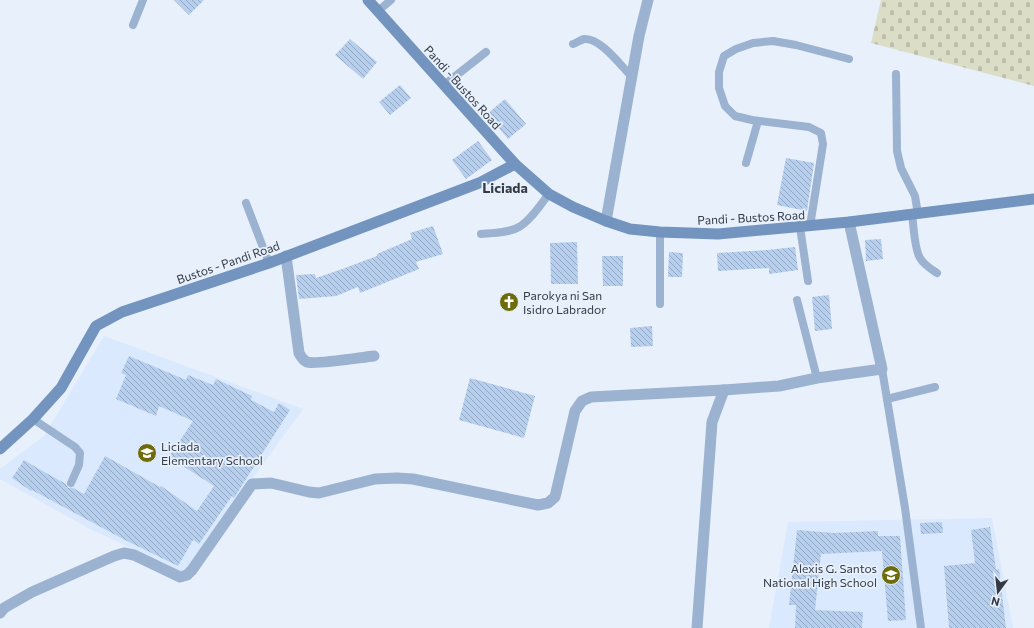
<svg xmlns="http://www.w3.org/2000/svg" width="1034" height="628" font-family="Commissioner,sans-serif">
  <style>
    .built { fill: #dae9fd }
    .cemetery { fill: url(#cemetery-stones) }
    .building { fill: url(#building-back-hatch) }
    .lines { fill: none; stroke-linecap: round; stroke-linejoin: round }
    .service { stroke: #9bb2d0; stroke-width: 8 }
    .minor { stroke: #9bb2d0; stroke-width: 11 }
    .secondary { stroke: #7294bf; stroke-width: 11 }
    .labels { text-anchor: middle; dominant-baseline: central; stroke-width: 3.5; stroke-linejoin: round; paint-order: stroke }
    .street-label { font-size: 12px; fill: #333b46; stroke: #e7f0fb }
    .poi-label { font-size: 12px; fill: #333b46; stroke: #e7f0fb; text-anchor: start }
    .quarter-label { font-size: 14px; font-weight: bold; fill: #333b46; stroke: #e7f0fb }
  </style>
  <defs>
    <pattern id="cemetery-stones" width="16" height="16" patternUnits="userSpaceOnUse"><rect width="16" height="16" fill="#dcddc6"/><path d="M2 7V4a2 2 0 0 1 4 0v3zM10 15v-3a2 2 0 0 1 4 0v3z" fill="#bdbfab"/></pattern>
    <pattern id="building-back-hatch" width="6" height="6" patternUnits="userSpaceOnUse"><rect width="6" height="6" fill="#b7cfee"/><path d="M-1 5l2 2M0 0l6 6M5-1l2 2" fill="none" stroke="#95a9c3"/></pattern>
  </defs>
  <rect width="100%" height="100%" fill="#e7f0fb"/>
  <g class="built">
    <path d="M 104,336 L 303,409 L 184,573 L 88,528 L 0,479 L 0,469 L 44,436 Z"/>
    <path d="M 992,518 L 1013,628 L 769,628 L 788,522 Z"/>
  </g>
  <path class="cemetery" d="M 881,0 L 1034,0 L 1034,86 L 871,43 Z"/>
  <g class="building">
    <path d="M 174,0 L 204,0 L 189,15 Z"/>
    <path d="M 350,39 L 377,62 L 363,79 L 335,55 Z"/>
    <path d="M 400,85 L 411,98 L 390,115 L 379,102 Z"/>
    <path d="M 505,99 L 526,124 L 508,139 L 487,114 Z"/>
    <path d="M 478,141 L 492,160 L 466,179 L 452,160 Z"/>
    <path d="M 786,158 L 814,163 L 807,211 L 777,205 Z"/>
    <path d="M 433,226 L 443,254 L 416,262 L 419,269 L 360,293 L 358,287 L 336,296 L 299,299 L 296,275 L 315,274 L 316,278 L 345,268 L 377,256 L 377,254 L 412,239 L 410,233 Z"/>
    <path d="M 881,239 L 883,259 L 866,261 L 865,240 Z"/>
    <path d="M 577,242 L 578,284 L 551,284 L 550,243 Z"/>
    <path d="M 795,247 L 798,270 L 769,274 L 769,268 L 718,271 L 717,253 L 767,250 Z"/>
    <path d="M 669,252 L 683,253 L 682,277 L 668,277 Z"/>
    <path d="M 602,256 L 623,256 L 623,286 L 603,286 Z"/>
    <path d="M 829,295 L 832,329 L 815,331 L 812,297 Z"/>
    <path d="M 652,326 L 653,346 L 631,347 L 630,328 Z"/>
    <path d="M 129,356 L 186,380 L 188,375 L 213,385 L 216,379 L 252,396 L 251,400 L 274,412 L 279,403 L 290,410 L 234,498 L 232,496 L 199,544 L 193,540 L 178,566 L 125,540 L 32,490 L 31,491 L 12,478 L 24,460 L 39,469 L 66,484 L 68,488 L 73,488 L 84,494 L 105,456 L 160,487 L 161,486 L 197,511 L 214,486 L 169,457 L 193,421 L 159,406 L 156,416 L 116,399 L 126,375 L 121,373 Z"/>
    <path d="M 470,378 L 535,396 L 524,438 L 459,420 Z"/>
    <path d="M 942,522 L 943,533 L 921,534 L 920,523 Z"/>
    <path d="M 990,527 L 996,570 L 999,569 L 1006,628 L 949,628 L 944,566 L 975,563 L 971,530 Z"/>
    <path d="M 797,530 L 834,533 L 878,531 L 878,536 L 900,536 L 906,620 L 888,621 L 882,551 L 821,554 L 815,610 L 863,612 L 862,628 L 795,628 L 796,605 L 789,605 Z"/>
  </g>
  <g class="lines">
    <g class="service">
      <path d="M 378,11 L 391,0"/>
      <path d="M 133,25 L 143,0"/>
      <path d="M 573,44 C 576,43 580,40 584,39 C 600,37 621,66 632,77"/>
      <path d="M 896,74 L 897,151 L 901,168 L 915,196 L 918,214"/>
      <path d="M 444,85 L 486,52"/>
      <path d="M 746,163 L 758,121"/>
      <path d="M 246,203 L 269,263"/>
      <path d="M 912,215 C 914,227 914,248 920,258 C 924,265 931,269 937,273"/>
      <path d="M 810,226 L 823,144 L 821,133 L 809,127 L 752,120 L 735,116 L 725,106 L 719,88 L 719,72 L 724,56 L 736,49 L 753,43 L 773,41 L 796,45 L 849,59"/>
      <path d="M 800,227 L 808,281"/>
      <path d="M 660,232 L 660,304"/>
      <path d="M 481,234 C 493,233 509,233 519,227 C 531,220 540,205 549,194"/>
      <path d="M 797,300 L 817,378"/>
      <path d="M 882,369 L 905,508 L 921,628"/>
      <path d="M 887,399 L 935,387"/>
      <path d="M 33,419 L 75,447 L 80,453 L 79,465 L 71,483"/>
    </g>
    <g class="minor">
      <path d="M 606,221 L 639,36 L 648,0"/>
      <path d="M 286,256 L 299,353 C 301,357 303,360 307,362 C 315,365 363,357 374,356"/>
      <path d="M 0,613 L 4,608 L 32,592 L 114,556 L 124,553 L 134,555 L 180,577 L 187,575 L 192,570 L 252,484 L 271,483 L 309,492 L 319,493 L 375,479 L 397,478 L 413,479 L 538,505 L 548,503 L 555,497 L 575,411 L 582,401 L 591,397 L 724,390"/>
      <path d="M 697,628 L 712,422 L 724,390 L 779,386 L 817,378 L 882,369 L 849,222"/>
    </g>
    <g class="secondary">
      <path d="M 368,0 L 515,164 L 549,194 L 573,207 L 606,221 L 630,229 L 660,232 L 718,234 L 849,222 L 1034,199"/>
      <path d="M 0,449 L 33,419 L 61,388 L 96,326 L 122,312 L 269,263 L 479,183 L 515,164"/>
    </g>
  </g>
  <defs>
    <g id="church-disc" transform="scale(1)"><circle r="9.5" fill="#6e6c0a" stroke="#e7f0fb"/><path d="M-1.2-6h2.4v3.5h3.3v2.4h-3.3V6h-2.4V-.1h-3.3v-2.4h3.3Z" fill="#fff"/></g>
    <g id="school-disc" transform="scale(1)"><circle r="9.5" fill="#6e6c0a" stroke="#e7f0fb"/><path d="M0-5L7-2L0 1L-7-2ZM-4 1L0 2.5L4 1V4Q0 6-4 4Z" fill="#fff"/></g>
  </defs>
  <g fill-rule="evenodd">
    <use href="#church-disc" x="509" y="302"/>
    <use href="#school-disc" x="147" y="453"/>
    <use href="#school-disc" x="891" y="575"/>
  </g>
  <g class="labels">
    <g class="street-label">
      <text transform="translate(463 87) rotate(48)">Pandi - Bustos Road</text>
      <text transform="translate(751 217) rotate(-3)">Pandi - Bustos Road</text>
      <text transform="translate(228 262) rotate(-19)">Bustos - Pandi Road</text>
    </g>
    <g class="poi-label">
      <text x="523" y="295">Parokya ni San<tspan x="523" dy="14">Isidro Labrador</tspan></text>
      <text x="161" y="446">Liciada<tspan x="161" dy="14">Elementary School</tspan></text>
      <text x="877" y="568" text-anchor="end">Alexis G. Santos<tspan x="877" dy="14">National High School</tspan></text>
    </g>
    <g class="quarter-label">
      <text x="505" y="187">Liciada</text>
    </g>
  </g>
  <g transform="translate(998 592) rotate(195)" stroke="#e7f0fb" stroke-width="3" paint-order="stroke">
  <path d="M0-3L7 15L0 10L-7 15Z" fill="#333b46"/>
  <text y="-6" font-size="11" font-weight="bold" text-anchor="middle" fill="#333b46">N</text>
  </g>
</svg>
